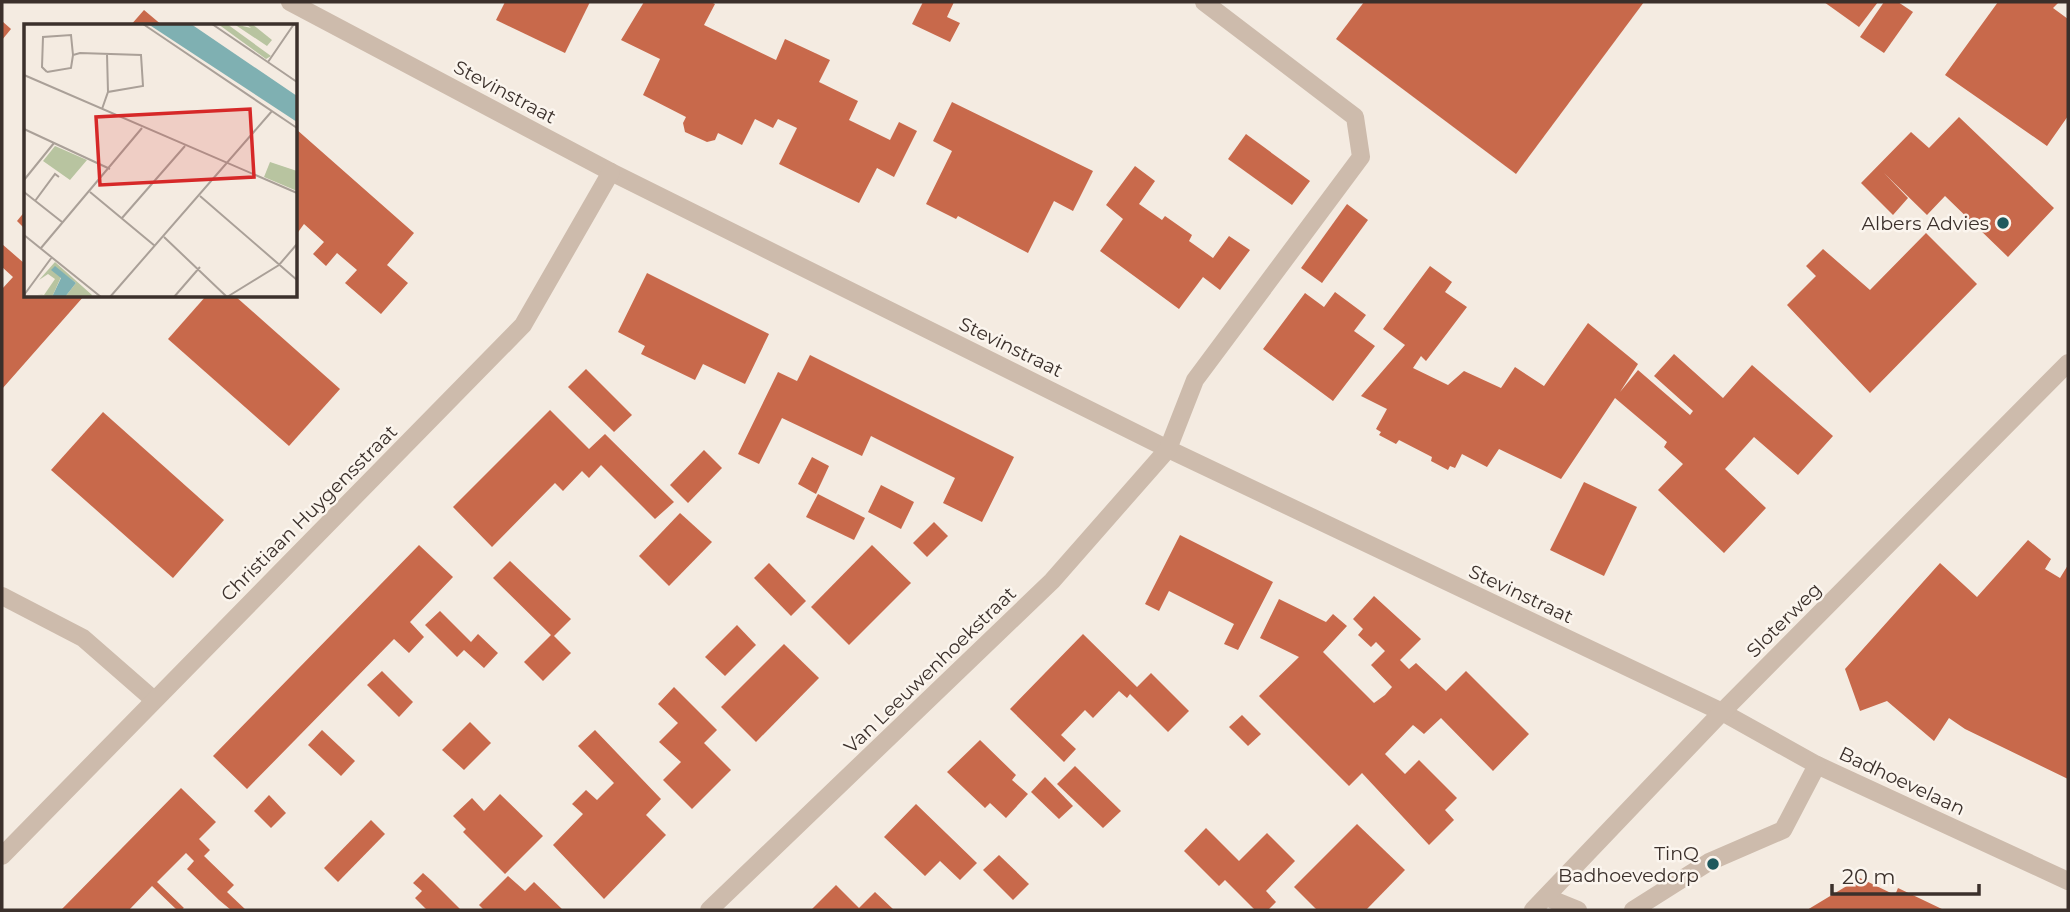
<svg xmlns="http://www.w3.org/2000/svg" width="2070" height="912" font-family="Montserrat,sans-serif">
  <style>
    .building { fill: #c8694b }
    .lines { fill: none; stroke-linecap: round; stroke-linejoin: round }
    .minor { stroke: #cdbbac; stroke-width: 18 }
    .poi-dot { fill: #1f5a5e; stroke: #fbf5ee; stroke-width: 2.5 }
    .labels { text-anchor: middle; dominant-baseline: central; stroke-width: 5; stroke-linejoin: round; paint-order: stroke }
    .street-label { font-size: 19px; fill: #3b302b; stroke: #fbf5ee }
    .poi-label { font-size: 19px; fill: #3b302b; stroke: #fbf5ee; text-anchor: end }
    .inset-road { fill: none; stroke: #aaa098; stroke-width: 2 }
    .view { fill: #d62828; fill-opacity: 0.15; stroke: #d62828; stroke-width: 3.5 }
    .inset-edge { fill: none; stroke: #3b302b; stroke-width: 3.5 }
  </style>
  <rect width="100%" height="100%" fill="#f4ebe1"/>
  <g class="building">
    <path d="M 505,2 L 590,2 L 565,53 L 496,20 Z"/>
    <path d="M 644,2 L 711,2 L 715,4 L 704,25 L 776,60 L 785,39 L 830,60 L 819,82 L 858,101 L 849,120 L 890,140 L 899,122 L 917,131 L 894,177 L 877,168 L 859,203 L 779,164 L 797,128 L 778,119 L 773,128 L 755,119 L 742,145 L 718,133 L 715,140 L 707,142 L 685,132 L 683,123 L 686,117 L 643,95 L 660,59 L 621,40 Z"/>
    <path d="M 923,2 L 954,2 L 947,17 L 960,23 L 950,42 L 912,24 Z"/>
    <path d="M 1364,2 L 1644,2 L 1516,174 L 1336,39 Z"/>
    <path d="M 1824,2 L 1878,2 L 1859,27 Z"/>
    <path d="M 1884,2 L 1898,2 L 1913,12 L 1884,53 L 1860,37 Z"/>
    <path d="M 1998,2 L 2059,2 L 2053,8 L 2068,19 L 2068,116 L 2047,146 L 1945,75 Z"/>
    <path d="M 144,10 L 163,26 L 130,26 Z"/>
    <path d="M 2,21 L 11,29 L 2,40 Z"/>
    <path d="M 952,102 L 1093,171 L 1073,211 L 1054,201 L 1028,253 L 958,216 L 956,219 L 926,204 L 952,151 L 933,141 Z"/>
    <path d="M 1959,117 L 2054,208 L 2008,257 L 1945,196 L 1927,215 L 1884,173 L 1908,198 L 1893,215 L 1861,183 L 1911,132 L 1929,148 Z"/>
    <path d="M 296,129 L 414,233 L 387,265 L 408,283 L 381,314 L 345,283 L 357,270 L 337,253 L 326,266 L 313,254 L 324,242 L 304,224 L 296,235 Z"/>
    <path d="M 1246,134 L 1310,181 L 1292,205 L 1228,159 Z"/>
    <path d="M 1135,166 L 1155,181 L 1139,204 L 1162,220 L 1165,216 L 1192,235 L 1189,241 L 1213,258 L 1229,236 L 1250,250 L 1220,290 L 1203,277 L 1179,309 L 1100,251 L 1123,219 L 1106,205 Z"/>
    <path d="M 1347,204 L 1368,220 L 1322,283 L 1301,268 Z"/>
    <path d="M 26,210 L 26,230 L 17,221 Z"/>
    <path d="M 1926,233 L 1977,284 L 1870,393 L 1787,305 L 1816,276 L 1806,266 L 1823,249 L 1870,290 Z"/>
    <path d="M 2,244 L 25,264 L 26,262 L 26,296 L 84,296 L 2,389 L 2,289 L 13,277 L 2,267 Z"/>
    <path d="M 1430,266 L 1452,282 L 1445,292 L 1467,307 L 1426,361 L 1421,356 L 1413,368 L 1448,385 L 1464,371 L 1501,388 L 1515,367 L 1544,386 L 1588,323 L 1638,364 L 1620,392 L 1638,370 L 1690,415 L 1693,411 L 1654,376 L 1674,354 L 1723,398 L 1752,365 L 1833,436 L 1798,475 L 1754,437 L 1725,469 L 1766,508 L 1724,553 L 1658,490 L 1683,464 L 1664,447 L 1667,442 L 1615,398 L 1561,479 L 1499,449 L 1487,467 L 1462,454 L 1455,468 L 1450,466 L 1448,470 L 1431,461 L 1432,457 L 1399,440 L 1396,444 L 1379,435 L 1381,432 L 1376,429 L 1387,409 L 1361,396 L 1405,345 L 1383,329 Z"/>
    <path d="M 647,273 L 769,334 L 745,384 L 703,364 L 695,380 L 641,354 L 645,346 L 618,332 Z"/>
    <path d="M 1335,292 L 1366,315 L 1354,331 L 1375,346 L 1333,401 L 1263,349 L 1305,293 L 1324,307 Z"/>
    <path d="M 206,296 L 235,296 L 340,389 L 289,446 L 168,339 Z"/>
    <path d="M 810,355 L 1014,457 L 982,522 L 943,503 L 955,478 L 871,436 L 862,456 L 782,418 L 759,464 L 738,454 L 778,372 L 797,381 Z"/>
    <path d="M 586,369 L 632,415 L 614,432 L 568,387 Z"/>
    <path d="M 550,410 L 589,449 L 605,434 L 674,502 L 655,519 L 601,465 L 589,478 L 582,471 L 563,491 L 555,483 L 492,547 L 453,507 Z"/>
    <path d="M 103,412 L 224,520 L 173,578 L 51,470 Z"/>
    <path d="M 704,450 L 722,468 L 688,503 L 670,485 Z"/>
    <path d="M 812,457 L 829,466 L 816,494 L 798,484 Z"/>
    <path d="M 1584,482 L 1637,507 L 1604,576 L 1550,550 Z"/>
    <path d="M 881,485 L 914,502 L 901,529 L 868,512 Z"/>
    <path d="M 818,494 L 865,518 L 854,540 L 806,517 Z"/>
    <path d="M 680,513 L 712,542 L 669,586 L 639,556 Z"/>
    <path d="M 934,522 L 948,536 L 927,557 L 913,543 Z"/>
    <path d="M 1180,535 L 1273,582 L 1238,650 L 1224,644 L 1234,624 L 1169,591 L 1159,611 L 1145,604 Z"/>
    <path d="M 2028,540 L 2051,559 L 2045,569 L 2060,578 L 2068,565 L 2068,779 L 1965,729 L 1949,718 L 1934,741 L 1887,701 L 1860,711 L 1845,669 L 1940,563 L 1977,597 Z"/>
    <path d="M 419,545 L 453,577 L 410,622 L 424,637 L 409,653 L 394,639 L 247,789 L 213,756 Z"/>
    <path d="M 872,545 L 911,583 L 849,645 L 811,607 Z"/>
    <path d="M 510,561 L 571,619 L 554,636 L 571,653 L 543,681 L 524,662 L 551,635 L 493,578 Z"/>
    <path d="M 769,563 L 806,601 L 791,616 L 754,578 Z"/>
    <path d="M 1374,596 L 1421,639 L 1400,660 L 1409,669 L 1416,663 L 1446,691 L 1466,671 L 1529,734 L 1493,771 L 1441,718 L 1424,734 L 1413,725 L 1385,754 L 1405,774 L 1419,760 L 1457,798 L 1445,810 L 1454,820 L 1429,845 L 1362,773 L 1349,786 L 1259,696 L 1299,657 L 1260,638 L 1279,599 L 1326,622 L 1333,614 L 1347,626 L 1323,652 L 1374,703 L 1385,695 L 1392,687 L 1371,665 L 1385,651 L 1376,642 L 1371,647 L 1358,635 L 1363,629 L 1353,619 Z"/>
    <path d="M 440,611 L 471,642 L 478,634 L 498,653 L 484,668 L 464,650 L 457,657 L 425,625 Z"/>
    <path d="M 737,625 L 756,645 L 725,676 L 705,657 Z"/>
    <path d="M 1083,634 L 1137,687 L 1151,673 L 1189,711 L 1168,732 L 1130,694 L 1127,698 L 1119,691 L 1093,718 L 1085,710 L 1061,735 L 1076,749 L 1064,762 L 1010,709 Z"/>
    <path d="M 784,644 L 819,678 L 756,742 L 721,707 Z"/>
    <path d="M 382,671 L 413,702 L 399,717 L 367,685 Z"/>
    <path d="M 674,687 L 717,730 L 704,743 L 731,770 L 692,809 L 663,780 L 681,762 L 659,742 L 678,723 L 658,704 Z"/>
    <path d="M 1242,715 L 1261,734 L 1248,746 L 1229,727 Z"/>
    <path d="M 470,722 L 491,743 L 464,770 L 442,750 Z"/>
    <path d="M 322,730 L 355,761 L 341,776 L 308,745 Z"/>
    <path d="M 595,730 L 661,799 L 646,815 L 666,835 L 604,899 L 553,845 L 583,814 L 572,804 L 586,790 L 597,800 L 614,783 L 578,746 Z"/>
    <path d="M 980,740 L 1016,775 L 1012,780 L 1028,794 L 1006,818 L 990,803 L 985,808 L 947,772 Z"/>
    <path d="M 1075,766 L 1121,811 L 1103,828 L 1057,784 Z"/>
    <path d="M 1045,777 L 1073,806 L 1059,819 L 1031,792 Z"/>
    <path d="M 181,788 L 216,822 L 199,839 L 210,850 L 204,856 L 234,885 L 227,892 L 246,910 L 231,910 L 219,900 L 187,869 L 194,861 L 186,853 L 157,882 L 184,908 L 181,910 L 177,910 L 152,886 L 129,910 L 61,910 Z"/>
    <path d="M 500,794 L 543,836 L 505,874 L 463,832 L 466,829 L 453,816 L 472,798 L 484,811 Z"/>
    <path d="M 269,795 L 286,813 L 271,828 L 254,811 Z"/>
    <path d="M 916,804 L 977,863 L 960,880 L 940,861 L 925,876 L 884,837 Z"/>
    <path d="M 371,820 L 385,834 L 338,882 L 324,868 Z"/>
    <path d="M 1357,824 L 1405,870 L 1366,910 L 1317,910 L 1294,887 Z"/>
    <path d="M 1206,828 L 1239,861 L 1267,833 L 1295,861 L 1266,891 L 1276,902 L 1268,910 L 1255,910 L 1225,880 L 1219,886 L 1184,851 Z"/>
    <path d="M 999,855 L 1029,884 L 1013,900 L 983,870 Z"/>
    <path d="M 423,873 L 432,881 L 461,910 L 427,910 L 415,898 L 422,891 L 413,883 Z"/>
    <path d="M 508,876 L 525,891 L 534,882 L 563,910 L 484,910 L 479,905 Z"/>
    <path d="M 1860,878 L 1895,895 L 1898,888 L 1944,910 L 1807,910 Z"/>
    <path d="M 836,885 L 859,908 L 875,892 L 894,910 L 811,910 Z"/>
  </g>
  <g class="lines">
    <g class="minor">
      <path d="M 290,2 L 611,172 L 1168,449 L 1722,712 L 1817,765 L 2068,881"/>
      <path d="M 2,596 L 83,638 L 154,700"/>
      <path d="M 2,856 L 523,325 L 611,172"/>
      <path d="M 1546,897 L 1578,910"/>
      <path d="M 709,910 L 1052,581 L 1168,449 L 1195,380 L 1361,157 L 1355,117 L 1204,2"/>
      <path d="M 1533,910 L 1722,712 L 2068,363"/>
      <path d="M 1633,910 L 1709,862 L 1783,830 L 1817,765"/>
    </g>
  </g>
  <g class="poi-dot">
    <circle cx="2003" cy="223" r="7"/>
    <circle cx="1713" cy="864" r="7"/>
  </g>
  <g class="labels">
    <g class="street-label">
      <text transform="translate(505 92) rotate(28)">Stevinstraat</text>
      <text transform="translate(1011 347) rotate(26)">Stevinstraat</text>
      <text transform="translate(309 513) rotate(-45)">Christiaan Huygensstraat</text>
      <text transform="translate(1521 594) rotate(25)">Stevinstraat</text>
      <text transform="translate(1784 620) rotate(-45)">Sloterweg</text>
      <text transform="translate(930 670) rotate(-44)">Van Leeuwenhoekstraat</text>
      <text transform="translate(1902 781) rotate(25)">Badhoevelaan</text>
    </g>
    <g class="poi-label">
      <text x="1989" y="223">Albers Advies</text>
      <text x="1699" y="853">TinQ<tspan x="1699" dy="22">Badhoevedorp</tspan></text>
    </g>
  </g>
  <g transform="translate(24 24)">
    <rect width="273" height="273" fill="#f4ebe1"/>
    <path d="M 194,0 L 203,0 L 247,32 L 242,35 ZM 210,0 L 227,4 L 222,0 L 228,0 L 248,16 L 243,22 ZM 31,122 L 63,136 L 46,156 L 19,137 ZM 246,138 L 273,147 L 273,167 L 240,153 ZM 31,238 L 68,271 L 67,273 L 41,273 L 52,259 L 31,243 L 37,253 L 28,273 L 13,270 L 20,271 L 31,255 L 24,250 L 15,256 Z" fill="#b8c4a0"/>
    <path d="M 124,0 L 167,0 L 273,72 L 273,98 ZM 31,242 L 52,259 L 41,273 L 28,273 L 37,254 L 27,246 Z" fill="#7fb0b2"/>
    <path class="inset-road" d="M 119,0 L 273,104M 188,0 L 273,58M 83,30 L 84,68M 244,38 L 270,0M 23,48 L 47,44 L 49,31 L 56,29 L 117,31 L 119,62 L 84,68 L 78,85M 23,48 L 18,43 L 19,13 L 47,11 L 49,31M 0,51 L 273,169M 0,105 L 86,145M 0,156 L 30,119M 0,168 L 38,198M 66,168 L 131,222M 176,172 L 273,256M 11,177 L 31,150 L 35,153M 98,194 L 161,122M 0,211 L 77,273M 140,213 L 203,273M 17,224 L 118,104M 0,271 L 28,233M 86,273 L 248,87M 150,273 L 176,243M 203,273 L 255,241 L 273,220"/>
    <path class="view" d="M 226,85 L 230,153 L 76,161 L 72,93 Z"/>
    <rect width="273" height="273" class="inset-edge"/>
  </g>
  <rect width="2070" height="912" fill="none" stroke="#3b302b" stroke-width="7"/>
  <path d="M1832 884v10h147v-10" fill="none" stroke="#3b302b" stroke-width="3.5"/>
  <text x="1842" y="884" font-size="21" fill="#3b302b" stroke="#fbf5ee" stroke-width="5" paint-order="stroke">20 m</text>
</svg>
